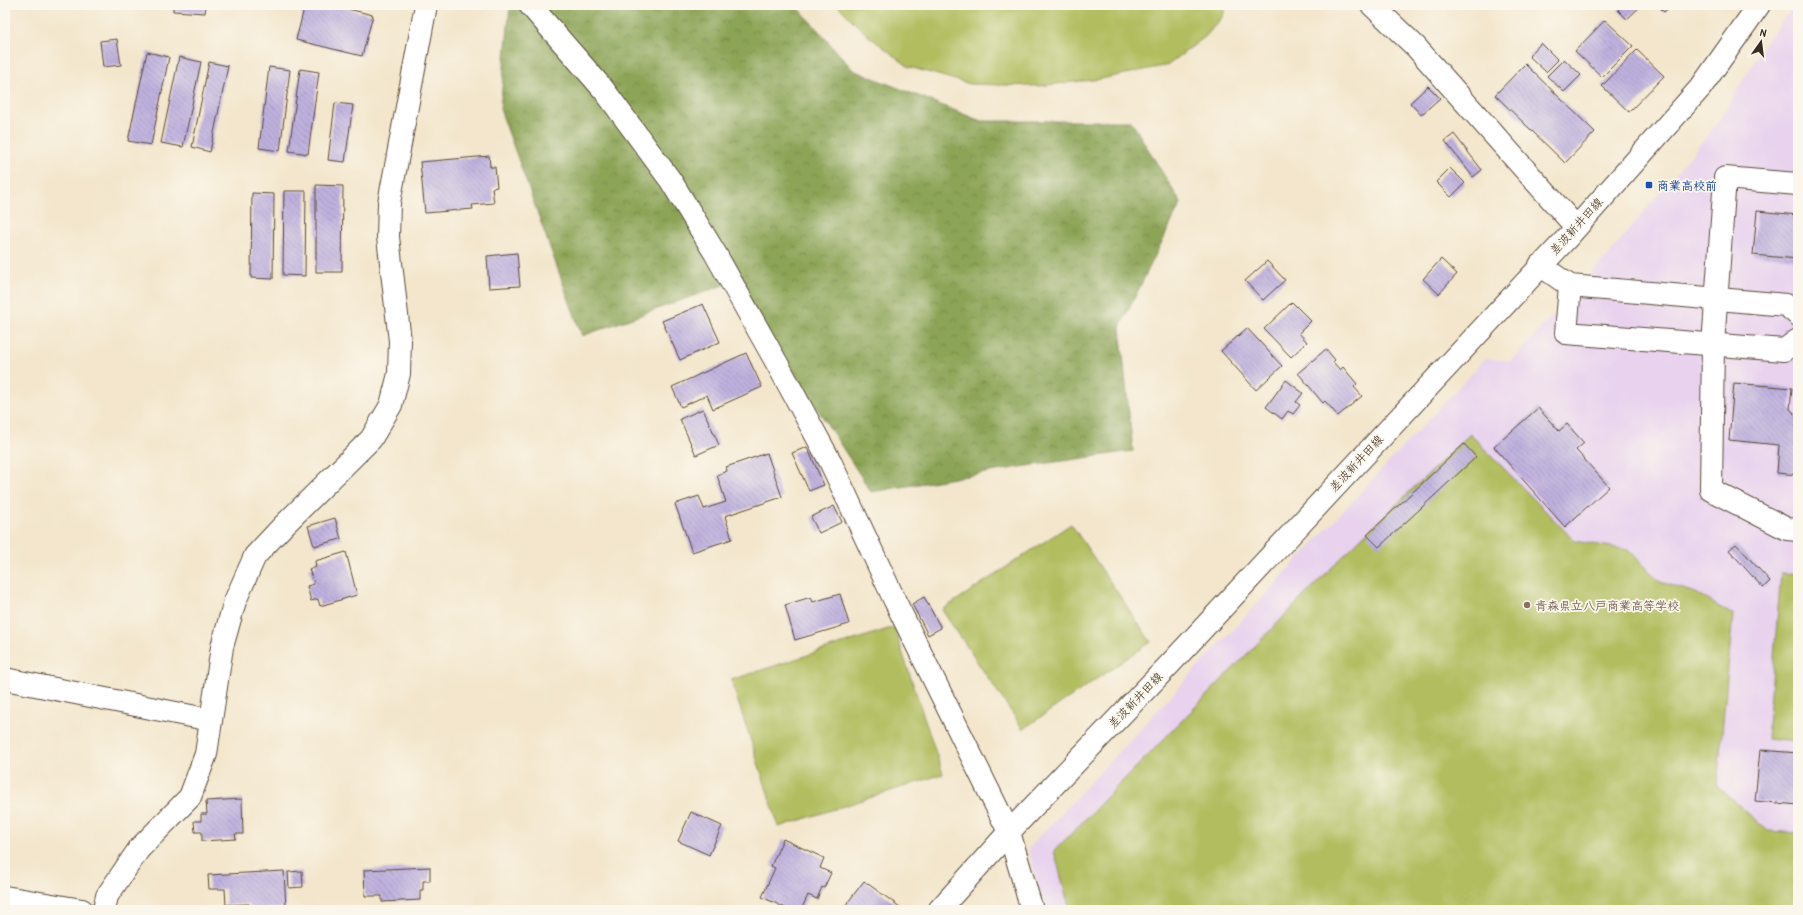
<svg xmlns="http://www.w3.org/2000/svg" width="1803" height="915" font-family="'Patrick Hand','Klee One',sans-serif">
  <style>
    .built { fill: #e8d2ee }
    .forest { fill: url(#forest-crowns); stroke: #64673a }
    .park { fill: #b1bd5f; stroke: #76743e }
    .building { fill: url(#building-back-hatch) }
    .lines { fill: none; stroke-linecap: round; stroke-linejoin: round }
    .minor-casing { stroke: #574638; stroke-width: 24 }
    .major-casing { stroke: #574638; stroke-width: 24 }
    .minor { stroke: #fff; stroke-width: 22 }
    .major { stroke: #fff; stroke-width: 22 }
    .transit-dot { fill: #1a4fb4; stroke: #fbf7ec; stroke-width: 1.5 }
    .education-dot { fill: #8d6e63; stroke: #fbf7ec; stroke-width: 1.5 }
    .labels { text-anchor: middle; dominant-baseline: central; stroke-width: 3.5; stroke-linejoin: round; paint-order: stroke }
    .transit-label { font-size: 12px; font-weight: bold; fill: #164399; stroke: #fbf7ec; text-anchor: start }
    .street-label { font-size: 12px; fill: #3b2a1e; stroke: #fbf7ec }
    .education-label { font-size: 12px; font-weight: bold; fill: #785e54; stroke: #fbf7ec; text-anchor: start }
  </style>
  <defs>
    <pattern id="forest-crowns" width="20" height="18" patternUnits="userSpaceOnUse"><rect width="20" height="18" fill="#8ca456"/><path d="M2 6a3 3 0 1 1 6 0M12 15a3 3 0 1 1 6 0" fill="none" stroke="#748647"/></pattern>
    <pattern id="building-back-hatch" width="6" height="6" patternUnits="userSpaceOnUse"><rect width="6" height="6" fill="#bfb1df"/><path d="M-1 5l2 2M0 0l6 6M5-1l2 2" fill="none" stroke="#9c90b4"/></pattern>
  </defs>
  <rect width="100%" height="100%" fill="#fbf7ec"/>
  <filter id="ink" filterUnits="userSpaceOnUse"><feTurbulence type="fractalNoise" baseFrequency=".025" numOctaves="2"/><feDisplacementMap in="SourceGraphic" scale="8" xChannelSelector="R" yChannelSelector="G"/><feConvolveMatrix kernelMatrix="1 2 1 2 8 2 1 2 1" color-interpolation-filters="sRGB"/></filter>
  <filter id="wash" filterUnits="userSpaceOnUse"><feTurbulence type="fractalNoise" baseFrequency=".012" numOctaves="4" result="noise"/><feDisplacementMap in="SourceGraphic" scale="16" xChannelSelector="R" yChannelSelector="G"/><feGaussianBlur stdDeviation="0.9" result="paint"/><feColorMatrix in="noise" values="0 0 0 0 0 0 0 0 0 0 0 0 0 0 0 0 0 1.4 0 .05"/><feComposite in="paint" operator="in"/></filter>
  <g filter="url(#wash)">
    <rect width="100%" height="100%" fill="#f3e6cc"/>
    <path class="built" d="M 1795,5 L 1798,5 L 1798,910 L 1045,910 L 1028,849 L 1486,358 L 1511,361 L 1614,248 L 1719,121 L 1766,41 Z"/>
    <path class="forest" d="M 510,5 L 796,5 L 853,70 L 981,121 L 1131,121 L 1181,203 L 1120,327 L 1133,451 L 1020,467 L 871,492 L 735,281 L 582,336 L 500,109 Z"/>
    <g class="park">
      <path d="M 837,5 L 1226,5 L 1223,16 L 1206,36 L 1168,65 L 1101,79 L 1038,86 L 970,84 L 909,67 L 866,34 Z"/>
      <path d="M 1470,434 L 1575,541 L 1629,550 L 1660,582 L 1696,593 L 1733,615 L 1717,786 L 1768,831 L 1798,833 L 1798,910 L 1070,910 L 1054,851 L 1354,545 Z"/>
      <path d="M 1071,524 L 1151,642 L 1023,729 L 942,610 Z"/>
      <path d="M 1781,573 L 1798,574 L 1798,742 L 1767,739 Z"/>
      <path d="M 894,627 L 943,774 L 779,827 L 731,680 Z"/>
    </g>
    <g id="blocks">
      <g class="building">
        <path d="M 173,5 L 206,5 L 205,13 L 173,11 Z"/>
        <path d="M 305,5 L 331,5 L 373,15 L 362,56 L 296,40 Z"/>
        <path d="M 1623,5 L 1642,5 L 1627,19 L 1618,10 Z"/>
        <path d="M 1657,5 L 1672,5 L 1664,12 Z"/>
        <path d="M 1605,20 L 1633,46 L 1602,77 L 1575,51 Z"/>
        <path d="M 117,39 L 121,65 L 103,67 L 100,41 Z"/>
        <path d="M 1541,43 L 1558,60 L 1546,72 L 1529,56 Z"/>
        <path d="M 1637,50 L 1664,76 L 1629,112 L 1602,86 Z"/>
        <path d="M 147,52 L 169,57 L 151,145 L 128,141 Z"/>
        <path d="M 179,57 L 201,62 L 183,147 L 161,143 Z"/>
        <path d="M 1564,59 L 1581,75 L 1564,92 L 1547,76 Z"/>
        <path d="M 209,62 L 228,66 L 210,152 L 192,147 Z"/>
        <path d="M 1525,64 L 1595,132 L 1565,163 L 1495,95 Z"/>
        <path d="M 269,67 L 290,70 L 280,151 L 259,148 Z"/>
        <path d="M 300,69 L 319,72 L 308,154 L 289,151 Z"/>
        <path d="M 1428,86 L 1440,98 L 1421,115 L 1410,103 Z"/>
        <path d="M 335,103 L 353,105 L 345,162 L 328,160 Z"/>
        <path d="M 1454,134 L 1482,170 L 1473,177 L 1445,141 Z"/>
        <path d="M 489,156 L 490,167 L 495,167 L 497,187 L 492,188 L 494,203 L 472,205 L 473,209 L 425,213 L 420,162 Z"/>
        <path d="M 1450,168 L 1465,183 L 1451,197 L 1436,182 Z"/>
        <path d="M 316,185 L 343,186 L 342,272 L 316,272 Z"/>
        <path d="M 284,191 L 306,191 L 305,276 L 283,275 Z"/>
        <path d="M 252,193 L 274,194 L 273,279 L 251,278 Z"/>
        <path d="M 1757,211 L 1798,215 L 1798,259 L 1753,255 Z"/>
        <path d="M 517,253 L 520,286 L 489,288 L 487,256 Z"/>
        <path d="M 1441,259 L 1457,274 L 1439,294 L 1423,279 Z"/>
        <path d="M 1267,261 L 1285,280 L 1263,300 L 1245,281 Z"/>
        <path d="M 1292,302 L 1311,321 L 1299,333 L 1307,342 L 1291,357 L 1264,329 Z"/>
        <path d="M 703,304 L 720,342 L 680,360 L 662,321 Z"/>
        <path d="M 1247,328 L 1282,366 L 1256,390 L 1221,351 Z"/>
        <path d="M 1326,349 L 1335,360 L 1333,362 L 1340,370 L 1343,367 L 1357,384 L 1354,387 L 1362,396 L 1338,416 L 1325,401 L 1323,403 L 1298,373 Z"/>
        <path d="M 746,353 L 762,387 L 713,409 L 707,395 L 681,407 L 672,387 Z"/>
        <path d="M 1286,380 L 1303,393 L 1296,402 L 1300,405 L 1293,414 L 1288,411 L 1282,419 L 1266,407 Z"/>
        <path d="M 1734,383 L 1792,388 L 1790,409 L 1798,417 L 1798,475 L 1777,473 L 1779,445 L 1729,440 Z"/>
        <path d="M 1538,408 L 1559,431 L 1567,424 L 1584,443 L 1576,450 L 1609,487 L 1565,527 L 1494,447 Z"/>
        <path d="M 703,409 L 719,445 L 696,455 L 680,419 Z"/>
        <path d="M 1464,444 L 1476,457 L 1379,547 L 1367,535 Z"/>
        <path d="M 807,447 L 824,485 L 809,491 L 792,453 Z"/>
        <path d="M 767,453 L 782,497 L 725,516 L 732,539 L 692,552 L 675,504 L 699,496 L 704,509 L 726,502 L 717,475 L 727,471 L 726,467 Z"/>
        <path d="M 834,506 L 842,522 L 819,533 L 811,517 Z"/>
        <path d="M 335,518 L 341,539 L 314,546 L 308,526 Z"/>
        <path d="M 1736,544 L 1770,581 L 1763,588 L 1729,550 Z"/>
        <path d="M 346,552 L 357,595 L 320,606 L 318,599 L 311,601 L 307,586 L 314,584 L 309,569 L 316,567 L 315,561 Z"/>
        <path d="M 840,594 L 849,624 L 795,640 L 785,605 L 811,597 L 813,602 Z"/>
        <path d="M 924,597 L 941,628 L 928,635 L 912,604 Z"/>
        <path d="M 1760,750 L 1798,753 L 1798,805 L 1755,801 Z"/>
        <path d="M 242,799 L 243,834 L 235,834 L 236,839 L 202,841 L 202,832 L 195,832 L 194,821 L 201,821 L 201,814 L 207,814 L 206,801 Z"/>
        <path d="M 691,812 L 722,826 L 709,855 L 678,841 Z"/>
        <path d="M 783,839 L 824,858 L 820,868 L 831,873 L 824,888 L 822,887 L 817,899 L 808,895 L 801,910 L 790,910 L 762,897 L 775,868 L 771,866 Z"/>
        <path d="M 430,867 L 430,881 L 423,881 L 423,890 L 420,890 L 420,900 L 382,902 L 382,896 L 365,896 L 364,870 Z"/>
        <path d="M 284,871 L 286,908 L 249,910 L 249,904 L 226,905 L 225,889 L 209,889 L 208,875 Z"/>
        <path d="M 302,871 L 303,887 L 289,888 L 288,872 Z"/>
        <path d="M 864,881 L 900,907 L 898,910 L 851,910 L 845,906 Z"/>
      </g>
    </g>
  </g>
  <g filter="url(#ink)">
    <use href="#blocks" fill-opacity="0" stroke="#574638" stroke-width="1"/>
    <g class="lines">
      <g class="minor-casing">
        <g id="minor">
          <path d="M 530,5 L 604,90 L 671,181 L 715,253 L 779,367 L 830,461 L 895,601 L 1009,832 L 1032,910"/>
          <path d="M 1372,5 L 1416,47 L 1576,227"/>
          <path d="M 1798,184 L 1725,178 L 1713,345 L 1711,490 L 1787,529 L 1798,530"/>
          <path d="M 1540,265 L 1570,286 L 1786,305 L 1798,315"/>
          <path d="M 1570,286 L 1566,333 L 1784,350 L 1798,340"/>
          <path d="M 5,679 L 211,720"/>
          <path d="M 5,897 L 82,910"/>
          <path d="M 104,910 L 107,896 L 139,849 L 190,797 L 206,754 L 222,647 L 235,601 L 255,556 L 283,526 L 371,439 L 391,405 L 399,374 L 400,341 L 388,237 L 389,203 L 426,5"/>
        </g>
      </g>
      <g class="major-casing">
        <path id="major" d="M 939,910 L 1009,832 L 1169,665 L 1568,237 L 1701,87 L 1759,5"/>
      </g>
      <use href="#minor" class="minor"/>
      <use href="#major" class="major"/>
    </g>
  </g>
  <rect class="transit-dot" x="1645" y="181" width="8" height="8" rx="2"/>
  <circle class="education-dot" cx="1527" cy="605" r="4"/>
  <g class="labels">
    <g class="transit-label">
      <text x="1657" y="185">商業高校前</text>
    </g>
    <g class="street-label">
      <text transform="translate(1576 226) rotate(-48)">差波新井田線</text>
      <text transform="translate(1356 463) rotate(-47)">差波新井田線</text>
      <text transform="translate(1135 700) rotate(-46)">差波新井田線</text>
    </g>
    <g class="education-label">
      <text x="1535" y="605">青森県立八戸商業高等学校</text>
    </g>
  </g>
  <rect width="1803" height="915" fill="none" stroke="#fbf7ec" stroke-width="20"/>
  <g transform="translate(1761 42) rotate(14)" stroke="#fbf7ec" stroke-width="3" paint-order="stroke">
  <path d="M0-3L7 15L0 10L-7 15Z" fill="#3b2a1e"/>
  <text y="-6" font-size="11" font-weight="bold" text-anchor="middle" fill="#3b2a1e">N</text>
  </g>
</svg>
